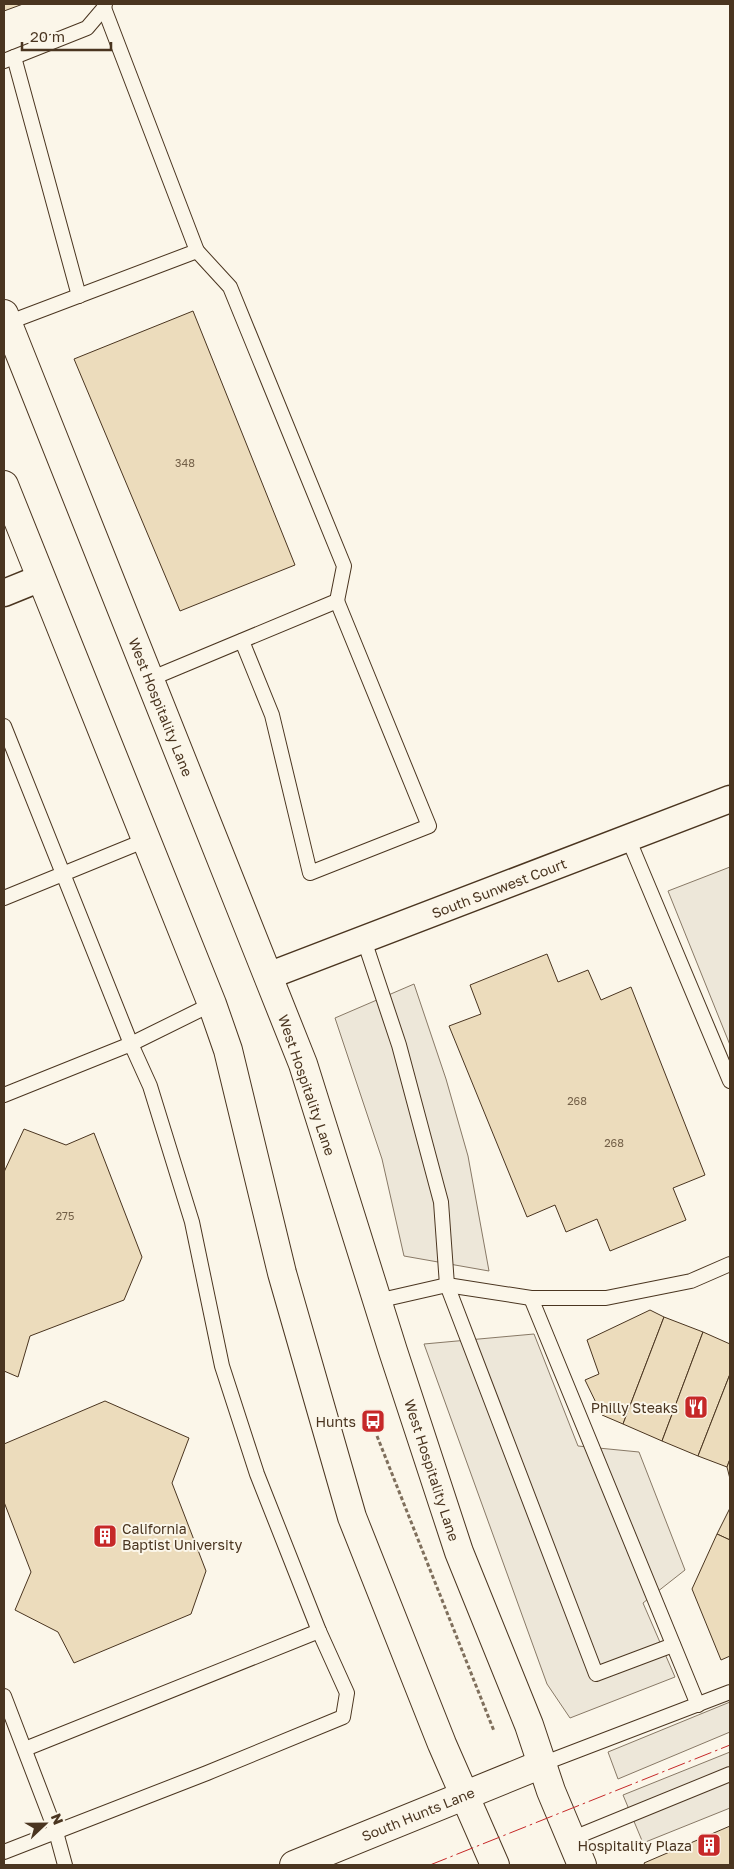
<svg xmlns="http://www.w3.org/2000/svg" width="734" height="1869" font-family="'Golos Text',sans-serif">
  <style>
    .parking { fill: #ede7d9; stroke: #887966 }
    .building { fill: #ecdcbc; stroke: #4a3520 }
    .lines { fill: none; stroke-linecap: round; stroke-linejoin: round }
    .lane-casing { stroke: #4a3520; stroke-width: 16 }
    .street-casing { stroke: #4a3520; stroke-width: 29 }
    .secondary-casing { stroke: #4a3520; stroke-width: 30 }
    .path { stroke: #7f6f5c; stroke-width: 3; stroke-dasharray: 4 2.5; stroke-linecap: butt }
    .lane { stroke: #fbf6e9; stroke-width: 14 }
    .street { stroke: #fbf6e9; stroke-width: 26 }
    .secondary { stroke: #fbf6e9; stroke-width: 28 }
    .power { stroke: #c62828; stroke-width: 1; stroke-dasharray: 18 4 2.5 4; stroke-linecap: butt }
    .labels { text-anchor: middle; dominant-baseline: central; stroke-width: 4; stroke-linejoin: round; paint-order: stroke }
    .number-label { font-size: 11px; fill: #725f47 }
    .street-label { font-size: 14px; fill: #4a3520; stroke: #fbf6e9 }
    .poi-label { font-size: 14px; fill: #4a3520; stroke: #fbf6e9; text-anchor: end }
  </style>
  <rect width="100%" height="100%" fill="#fbf6e9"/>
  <g class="parking">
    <path d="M 730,867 L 730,1045 L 668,891 Z"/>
    <path d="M 414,984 L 446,1079 L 468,1156 L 489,1271 L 404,1256 L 382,1159 L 335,1018 Z"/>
    <path d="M 534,1334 L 578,1446 L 639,1452 L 685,1570 L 643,1603 L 675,1677 L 570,1718 L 547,1684 L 424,1344 Z"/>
    <path d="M 730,1702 L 730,1732 L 618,1779 L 608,1752 Z"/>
    <path d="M 730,1752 L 730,1808 L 643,1843 L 623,1795 Z"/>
  </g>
  <g class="building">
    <path d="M 4,4 L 23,4 L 4,11 Z"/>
    <path d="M 193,311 L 295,565 L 180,611 L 74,359 Z"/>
    <path d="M 547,954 L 558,982 L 588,970 L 601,1000 L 631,987 L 705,1175 L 673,1188 L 686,1220 L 610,1251 L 597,1219 L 566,1232 L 555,1205 L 527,1217 L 449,1026 L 481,1014 L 470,985 Z"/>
    <path d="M 24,1129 L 66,1145 L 94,1133 L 142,1257 L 124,1300 L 30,1336 L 18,1377 L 4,1371 L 4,1172 Z"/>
    <path d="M 650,1310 L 664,1317 L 623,1424 L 602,1415 L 585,1380 L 599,1374 L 587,1340 Z"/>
    <path d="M 664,1317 L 703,1332 L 662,1441 L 623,1424 Z"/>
    <path d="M 703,1332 L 730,1344 L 730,1374 L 698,1456 L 662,1441 Z"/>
    <path d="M 730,1374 L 730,1459 L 727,1467 L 698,1456 Z"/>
    <path d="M 105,1401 L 189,1438 L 172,1483 L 206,1571 L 191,1614 L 74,1663 L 58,1632 L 15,1610 L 31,1572 L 4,1502 L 4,1444 Z"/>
    <path d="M 730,1459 L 730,1479 L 727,1467 Z"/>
    <path d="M 730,1508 L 730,1540 L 717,1534 Z"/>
    <path d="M 717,1534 L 730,1540 L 730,1656 L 721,1660 L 692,1589 Z"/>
    <path d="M 730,1826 L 730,1865 L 645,1865 L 644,1863 Z"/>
  </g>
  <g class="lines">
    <g class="lane-casing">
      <g id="lane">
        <path d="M 14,57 L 79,296"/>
        <path d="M 4,61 L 87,28 L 104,8 L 105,4"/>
        <path d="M 7,323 L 197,251 L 104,8"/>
        <path d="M 242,641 L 272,715 L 310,873 L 429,826 L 337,601"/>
        <path d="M 150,679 L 337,601 L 344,566 L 230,287 L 197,251"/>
        <path d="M 4,726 L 131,1044 L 212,1004"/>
        <path d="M 628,838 L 730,1081"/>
        <path d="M 4,898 L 146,840"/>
        <path d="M 364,940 L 399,1045 L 441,1202 L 447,1285 L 596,1674 L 673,1645"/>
        <path d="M 4,1095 L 131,1044 L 150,1086 L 192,1222 L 222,1366 L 257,1474 L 319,1631 L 347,1693 L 343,1717 L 207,1773 L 4,1852"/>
        <path d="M 531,1298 L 698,1705"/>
        <path d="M 377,1301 L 447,1285 L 531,1298 L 606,1298 L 691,1281 L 730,1264"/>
        <path d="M 4,1696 L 56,1832 L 65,1865"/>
        <path d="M 25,1749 L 319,1631"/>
        <path d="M 542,1764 L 730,1692"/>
        <path d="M 571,1839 L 730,1774"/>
      </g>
    </g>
    <g class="street-casing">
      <g id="street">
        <path d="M 4,593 L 41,578"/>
        <path d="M 268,976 L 730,799"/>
      </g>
    </g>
    <g class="secondary-casing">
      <g id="secondary">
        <path d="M 4,314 L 303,1064 L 393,1351 L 459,1552 L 529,1725 L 551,1791 L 582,1865"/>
        <path d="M 4,485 L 212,1004 L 228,1050 L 282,1273 L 352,1517 L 442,1744 L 495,1865"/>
        <path d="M 294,1865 L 542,1764"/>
      </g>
    </g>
    <path class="path" d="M 377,1436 L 494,1731"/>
    <use href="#lane" class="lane"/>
    <use href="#street" class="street"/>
    <use href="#secondary" class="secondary"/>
    <path class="power" d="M 430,1865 L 730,1745"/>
  </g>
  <defs>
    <g id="restaurant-square" transform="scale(1.25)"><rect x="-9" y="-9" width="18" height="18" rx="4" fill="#c62828" stroke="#fbf6e9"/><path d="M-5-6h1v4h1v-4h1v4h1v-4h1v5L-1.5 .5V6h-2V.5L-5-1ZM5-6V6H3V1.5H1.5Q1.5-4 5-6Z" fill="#fff"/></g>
    <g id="bus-square" transform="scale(1.25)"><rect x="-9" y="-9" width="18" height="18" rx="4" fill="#c62828" stroke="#fbf6e9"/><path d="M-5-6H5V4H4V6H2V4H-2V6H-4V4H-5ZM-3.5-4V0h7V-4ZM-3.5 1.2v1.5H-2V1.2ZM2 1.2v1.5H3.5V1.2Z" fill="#fff"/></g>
    <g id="building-square" transform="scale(1.25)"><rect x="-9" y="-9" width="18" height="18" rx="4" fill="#c62828" stroke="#fbf6e9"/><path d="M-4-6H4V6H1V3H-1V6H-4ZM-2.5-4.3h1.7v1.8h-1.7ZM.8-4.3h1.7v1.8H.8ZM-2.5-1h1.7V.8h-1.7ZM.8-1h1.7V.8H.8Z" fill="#fff"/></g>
  </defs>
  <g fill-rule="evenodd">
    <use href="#restaurant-square" x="696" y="1407"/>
    <use href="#bus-square" x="373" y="1421"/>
    <use href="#building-square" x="105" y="1536"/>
    <use href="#building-square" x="709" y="1845"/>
  </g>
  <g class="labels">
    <g class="number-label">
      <text x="185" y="462">348</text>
      <text x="577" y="1100">268</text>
      <text x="614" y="1142">268</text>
      <text x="65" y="1215">275</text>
    </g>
    <g class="street-label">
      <text transform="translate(161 707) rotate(68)">West Hospitality Lane</text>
      <text transform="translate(499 888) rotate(-21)">South Sunwest Court</text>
      <text transform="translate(307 1085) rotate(71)">West Hospitality Lane</text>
      <text transform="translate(432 1470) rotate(72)">West Hospitality Lane</text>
      <text transform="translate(418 1814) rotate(-22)">South Hunts Lane</text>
    </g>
    <g class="poi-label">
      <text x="678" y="1407">Philly Steaks</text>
      <text x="356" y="1421">Hunts</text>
      <text x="122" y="1528" text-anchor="start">California<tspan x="122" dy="16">Baptist University</tspan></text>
      <text x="692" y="1845">Hospitality Plaza</text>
    </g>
  </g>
  <rect width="734" height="1869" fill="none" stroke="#4a3520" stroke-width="10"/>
  <g transform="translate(45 1824) rotate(68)" stroke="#fbf6e9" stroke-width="4" paint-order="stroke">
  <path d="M0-4L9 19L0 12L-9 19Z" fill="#4a3520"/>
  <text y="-8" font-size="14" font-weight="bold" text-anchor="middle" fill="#4a3520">N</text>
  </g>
  <path d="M22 42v8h89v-8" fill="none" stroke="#4a3520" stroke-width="2.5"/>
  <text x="30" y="42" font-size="15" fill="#4a3520" stroke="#fbf6e9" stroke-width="4" paint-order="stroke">20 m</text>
</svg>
